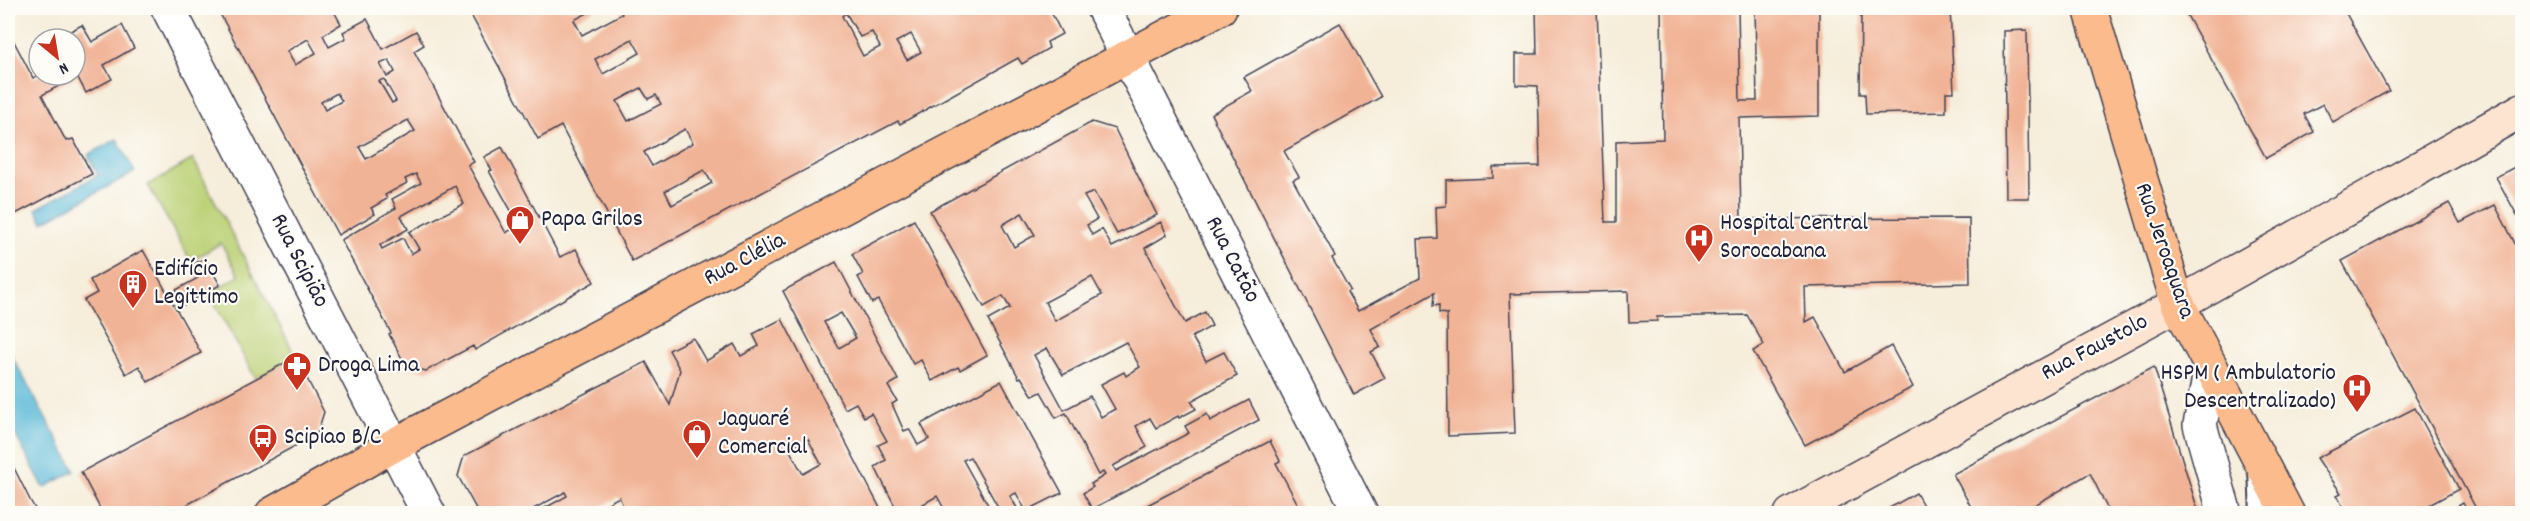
<svg xmlns="http://www.w3.org/2000/svg" width="2530" height="521" font-family="Dekko,sans-serif">
  <style>
    .green { fill: #bbd075; stroke: #6e7958; stroke-width: 1.5 }
    .water { fill: #56b7d5; stroke: #3c6c88; stroke-width: 1.5 }
    .building { fill: #f1b395; fill-rule: evenodd }
    .lines { fill: none; stroke-linecap: round; stroke-linejoin: round }
    .lane-casing { stroke: #424053; stroke-width: 26 }
    .street-casing { stroke: #424053; stroke-width: 36 }
    .secondary-casing { stroke: #424053; stroke-width: 36 }
    .primary-casing { stroke: #424053; stroke-width: 36 }
    .lane { stroke: #fff; stroke-width: 22 }
    .street { stroke: #fff; stroke-width: 33 }
    .secondary { stroke: #fde4d1; stroke-width: 33 }
    .primary { stroke: #fbbb8c; stroke-width: 33 }
    .labels { text-anchor: middle; dominant-baseline: central; stroke-width: 4.5; stroke-linejoin: round; paint-order: stroke }
    .poi-label { font-size: 24px; fill: #22223b; stroke: #fdfcf7; text-anchor: start }
    .street-label { font-size: 24px; fill: #22223b; stroke: #fdfcf7 }
  </style>
  <rect width="100%" height="100%" fill="#fdfcf7"/>
  <filter id="ink" filterUnits="userSpaceOnUse"><feTurbulence type="fractalNoise" baseFrequency=".0167" numOctaves="2"/><feDisplacementMap in="SourceGraphic" scale="12" xChannelSelector="R" yChannelSelector="G"/><feConvolveMatrix kernelMatrix="1 2 1 2 8 2 1 2 1" color-interpolation-filters="sRGB"/></filter>
  <filter id="wash" filterUnits="userSpaceOnUse"><feTurbulence type="fractalNoise" baseFrequency=".008" numOctaves="4" result="noise"/><feDisplacementMap in="SourceGraphic" scale="24" xChannelSelector="R" yChannelSelector="G"/><feGaussianBlur stdDeviation="1.35" result="paint"/><feColorMatrix in="noise" values="0 0 0 0 0 0 0 0 0 0 0 0 0 0 0 0 0 1.4 0 .05"/><feComposite in="paint" operator="in"/></filter>
  <g filter="url(#wash)">
    <rect width="100%" height="100%" fill="#f6edda"/>
    <path class="green" d="M 193,159 L 296,357 L 256,379 L 209,293 L 239,276 L 221,243 L 191,261 L 148,185 Z"/>
    <g class="water">
      <path d="M 117,139 L 135,172 L 43,222 L 36,209 L 98,175 L 88,155 Z"/>
      <path d="M 8,349 L 75,471 L 44,488 L 8,421 Z"/>
    </g>
    <g id="blocks">
      <g class="building">
        <path d="M 217,8 L 332,8 L 341,24 L 323,35 L 329,47 L 346,38 L 343,32 L 367,19 L 383,49 L 416,31 L 424,45 L 414,51 L 474,162 L 468,165 L 506,233 L 519,225 L 489,171 L 492,170 L 484,157 L 502,147 L 560,257 L 576,249 L 594,282 L 475,350 L 473,346 L 426,371 L 406,366 L 389,334 L 391,333 L 341,240 L 396,208 L 392,199 L 421,183 L 416,174 L 405,179 L 407,183 L 385,195 L 387,199 L 371,208 L 375,214 L 338,235 ZM 308,39 L 316,53 L 295,65 L 287,51 ZM 389,60 L 395,72 L 387,77 L 380,64 ZM 384,79 L 396,101 L 392,103 L 379,81 ZM 337,93 L 342,101 L 325,110 L 321,102 ZM 408,120 L 415,131 L 366,159 L 359,147 ZM 455,186 L 464,204 L 409,232 L 419,249 L 411,254 L 403,238 L 382,249 L 380,245 L 408,229 L 401,216 Z"/>
        <path d="M 471,8 L 597,8 L 574,20 L 582,35 L 622,14 L 619,8 L 930,8 L 931,10 L 936,8 L 1049,8 L 1062,34 L 1047,42 L 1049,48 L 1022,64 L 1018,58 L 900,124 L 898,121 L 632,261 L 561,126 L 538,139 L 471,15 L 474,13 ZM 846,13 L 860,37 L 872,32 L 880,47 L 863,56 L 842,16 ZM 911,34 L 921,52 L 907,60 L 896,42 ZM 632,39 L 640,53 L 603,74 L 595,59 ZM 641,88 L 648,99 L 656,95 L 661,104 L 628,121 L 617,101 ZM 685,129 L 693,143 L 652,166 L 644,152 ZM 704,170 L 712,183 L 672,205 L 665,191 Z"/>
        <path d="M 1536,8 L 1597,8 L 1605,222 L 1616,222 L 1616,141 L 1663,139 L 1661,8 L 1738,8 L 1740,101 L 1757,101 L 1755,8 L 1819,8 L 1819,116 L 1739,118 L 1741,219 L 1969,218 L 1970,283 L 1805,287 L 1806,322 L 1815,317 L 1845,372 L 1891,346 L 1913,387 L 1805,445 L 1753,351 L 1764,345 L 1747,315 L 1657,317 L 1657,321 L 1629,322 L 1628,291 L 1510,294 L 1515,433 L 1448,436 L 1447,314 L 1439,313 L 1439,305 L 1433,306 L 1434,293 L 1371,329 L 1380,347 L 1371,352 L 1385,378 L 1354,395 L 1211,114 L 1252,91 L 1244,77 L 1340,23 L 1381,97 L 1284,151 L 1299,177 L 1293,180 L 1335,256 L 1332,258 L 1350,290 L 1347,292 L 1358,311 L 1420,278 L 1418,239 L 1437,238 L 1436,207 L 1446,206 L 1446,180 L 1493,178 L 1493,167 L 1540,166 L 1538,86 L 1516,85 L 1516,54 L 1537,54 Z"/>
        <path d="M 1861,8 L 1950,8 L 1954,92 L 1946,92 L 1946,112 L 1866,114 L 1865,94 L 1860,94 Z"/>
        <path d="M 2183,8 L 2343,8 L 2389,91 L 2333,122 L 2323,104 L 2304,114 L 2314,132 L 2266,158 Z"/>
        <path d="M 82,25 L 92,42 L 122,25 L 134,48 L 104,65 L 112,79 L 86,93 L 77,76 L 42,95 L 66,141 L 73,139 L 92,174 L 8,218 L 8,30 L 33,78 L 39,75 L 75,75 L 75,39 L 55,39 Z"/>
        <path d="M 2027,30 L 2029,198 L 2006,198 L 2004,31 Z"/>
        <path d="M 1092,122 L 1115,129 L 1157,215 L 1117,234 L 1094,192 L 1084,196 L 1097,219 L 1087,225 L 1092,235 L 1102,229 L 1112,247 L 1161,222 L 1167,235 L 1145,248 L 1185,323 L 1205,312 L 1212,326 L 1192,337 L 1206,361 L 1224,352 L 1237,376 L 1191,401 L 1196,409 L 1179,418 L 1178,416 L 1156,428 L 1150,418 L 1136,426 L 1147,447 L 1113,466 L 1116,471 L 1189,433 L 1185,426 L 1207,414 L 1210,421 L 1249,400 L 1259,420 L 1092,509 L 1083,493 L 1093,487 L 1091,484 L 1105,475 L 1103,472 L 1098,475 L 1066,413 L 1056,418 L 1041,392 L 1033,396 L 1021,377 L 1019,378 L 988,320 L 1010,308 L 1003,296 L 984,307 L 930,211 ZM 1022,213 L 1035,235 L 1014,247 L 1002,225 ZM 1092,277 L 1102,295 L 1055,321 L 1045,302 ZM 1126,342 L 1140,367 L 1126,376 L 1124,372 L 1101,384 L 1115,409 L 1101,417 L 1090,396 L 1064,410 L 1034,355 L 1047,348 L 1063,375 Z"/>
        <path d="M 2522,163 L 2522,224 L 2496,177 Z"/>
        <path d="M 2449,203 L 2460,223 L 2495,205 L 2522,257 L 2522,514 L 2479,514 L 2342,261 Z"/>
        <path d="M 914,220 L 987,355 L 960,370 L 958,367 L 932,381 L 921,360 L 913,364 L 878,300 L 872,303 L 858,277 L 863,274 L 852,254 Z"/>
        <path d="M 143,250 L 201,353 L 148,382 L 139,366 L 126,374 L 84,300 L 97,293 L 90,280 Z"/>
        <path d="M 205,258 L 220,285 L 184,305 L 176,290 L 198,278 L 192,265 Z"/>
        <path d="M 836,262 L 898,380 L 888,386 L 897,401 L 892,404 L 904,431 L 909,429 L 918,445 L 929,439 L 921,424 L 1001,381 L 1062,493 L 1026,511 L 1016,493 L 1010,496 L 1017,508 L 1002,514 L 970,457 L 963,460 L 993,514 L 947,514 L 937,496 L 918,507 L 922,514 L 899,514 L 875,467 L 886,460 L 878,445 L 887,441 L 871,413 L 864,417 L 856,403 L 845,409 L 783,291 ZM 841,313 L 856,338 L 839,348 L 824,322 Z"/>
        <path d="M 782,319 L 883,514 L 627,514 L 619,497 L 599,508 L 602,514 L 534,514 L 567,496 L 565,492 L 524,514 L 479,514 L 458,476 L 464,456 L 646,362 L 670,405 L 680,370 L 669,350 L 693,338 L 706,361 L 734,344 L 741,356 L 759,346 L 753,334 ZM 808,439 L 821,464 L 803,474 L 789,449 Z"/>
        <path d="M 296,357 L 324,412 L 317,434 L 170,514 L 103,514 L 81,472 Z"/>
        <path d="M 2154,367 L 2199,514 L 2110,514 L 2090,473 L 2019,514 L 1975,514 L 1953,474 Z"/>
        <path d="M 2415,408 L 2459,489 L 2420,510 L 2423,514 L 2349,514 L 2347,510 L 2345,511 L 2337,495 L 2341,493 L 2317,458 Z"/>
        <path d="M 1270,441 L 1280,461 L 1276,463 L 1303,514 L 1130,514 Z"/>
        <path d="M 8,456 L 30,500 L 38,514 L 8,514 Z"/>
        <path d="M 1916,493 L 1928,514 L 1885,514 L 1884,511 Z"/>
        <path d="M 2463,503 L 2469,514 L 2444,514 Z"/>
      </g>
    </g>
  </g>
  <g filter="url(#ink)">
    <use href="#blocks" fill-opacity="0" stroke="#424053" stroke-width="1.5"/>
    <g class="lines">
      <g class="lane-casing">
        <path id="lane" d="M 2260,469 L 2262,514"/>
      </g>
      <g class="street-casing">
        <g id="street">
          <path d="M 168,8 L 429,514"/>
          <path d="M 1103,8 L 1361,514"/>
          <path d="M 2211,367 L 2200,425 L 2225,514"/>
        </g>
      </g>
      <g class="secondary-casing">
        <path id="secondary" d="M 1791,514 L 2178,304 L 2522,110"/>
      </g>
      <g class="primary-casing">
        <g id="primary">
          <path d="M 2090,8 L 2178,304 L 2288,514"/>
          <path d="M 272,514 L 394,445 L 1220,8"/>
        </g>
      </g>
      <use href="#lane" class="lane"/>
      <use href="#street" class="street"/>
      <use href="#secondary" class="secondary"/>
      <use href="#primary" class="primary"/>
    </g>
  </g>
  <defs>
    <g id="shop-pin" transform="scale(1.5)"><path d="M0 17L-7.5 6A9.5 9.5 0 1 1 7.5 6Z" fill="#c8321e" stroke="#fdfcf7"/><path d="M-5-2.5h2.3a2.7 3.5 0 0 1 5.4 0H5L5.5 6h-11ZM-1.5-2.5h3a1.5 2.3 0 0 0-3 0Z" fill="#fff"/></g>
    <g id="hospital-pin" transform="scale(1.5)"><path d="M0 17L-7.5 6A9.5 9.5 0 1 1 7.5 6Z" fill="#c8321e" stroke="#fdfcf7"/><path d="M-5-5h3v3.5h4V-5h3V5h-3V1.5h-4V5h-3Z" fill="#fff"/></g>
    <g id="building-pin" transform="scale(1.5)"><path d="M0 17L-7.5 6A9.5 9.5 0 1 1 7.5 6Z" fill="#c8321e" stroke="#fdfcf7"/><path d="M-4-6H4V6H1V3H-1V6H-4ZM-2.5-4.3h1.7v1.8h-1.7ZM.8-4.3h1.7v1.8H.8ZM-2.5-1h1.7V.8h-1.7ZM.8-1h1.7V.8H.8Z" fill="#fff"/></g>
    <g id="pharmacy-pin" transform="scale(1.5)"><path d="M0 17L-7.5 6A9.5 9.5 0 1 1 7.5 6Z" fill="#c8321e" stroke="#fdfcf7"/><path d="M-2-6h4v4h4v4h-4v4h-4v-4h-4v-4h4Z" fill="#fff"/></g>
    <g id="bus-pin" transform="scale(1.5)"><path d="M0 17L-7.5 6A9.5 9.5 0 1 1 7.5 6Z" fill="#c8321e" stroke="#fdfcf7"/><path d="M-5-6H5V4H4V6H2V4H-2V6H-4V4H-5ZM-3.5-4V0h7V-4ZM-3.5 1.2v1.5H-2V1.2ZM2 1.2v1.5H3.5V1.2Z" fill="#fff"/></g>
  </defs>
  <g fill-rule="evenodd">
    <use href="#shop-pin" x="520" y="220"/>
    <use href="#hospital-pin" x="1699" y="238"/>
    <use href="#building-pin" x="133" y="284"/>
    <use href="#pharmacy-pin" x="297" y="366"/>
    <use href="#hospital-pin" x="2357" y="388"/>
    <use href="#shop-pin" x="697" y="434"/>
    <use href="#bus-pin" x="263" y="438"/>
  </g>
  <g class="labels">
    <g class="poi-label">
      <text x="541" y="220">Papa Grilos</text>
      <text x="1720" y="224">Hospital Central<tspan x="1720" dy="28">Sorocabana</tspan></text>
      <text x="154" y="270">Edifício<tspan x="154" dy="28">Legittimo</tspan></text>
      <text x="318" y="366">Droga Lima</text>
      <text x="2336" y="374" text-anchor="end">HSPM ( Ambulatorio<tspan x="2336" dy="28">Descentralizado)</tspan></text>
      <text x="718" y="420">Jaguaré<tspan x="718" dy="28">Comercial</tspan></text>
      <text x="284" y="438">Scipiao B/C</text>
    </g>
    <g class="street-label">
      <text transform="translate(2164 251) rotate(71)">Rua Jeroaquara</text>
      <text transform="translate(745 260) rotate(-28)">Rua Clélia</text>
      <text transform="translate(1232 260) rotate(63)">Rua Catão</text>
      <text transform="translate(299 261) rotate(63)">Rua Scipião</text>
      <text transform="translate(2095 348) rotate(-28)">Rua Faustolo</text>
    </g>
  </g>
  <rect width="2530" height="521" fill="none" stroke="#fdfcf7" stroke-width="30"/>
  <g transform="translate(57 57) rotate(150)"><circle r="28" fill="#fdfcf7" stroke="#a5a5ac" stroke-width="1.5"/>
  <path d="M0-4.5L10 22L0 15L-10 22Z" fill="#c8321e"/>
  <text y="-9" font-size="16" font-weight="bold" text-anchor="middle" fill="#22223b">N</text>
  </g>
</svg>
